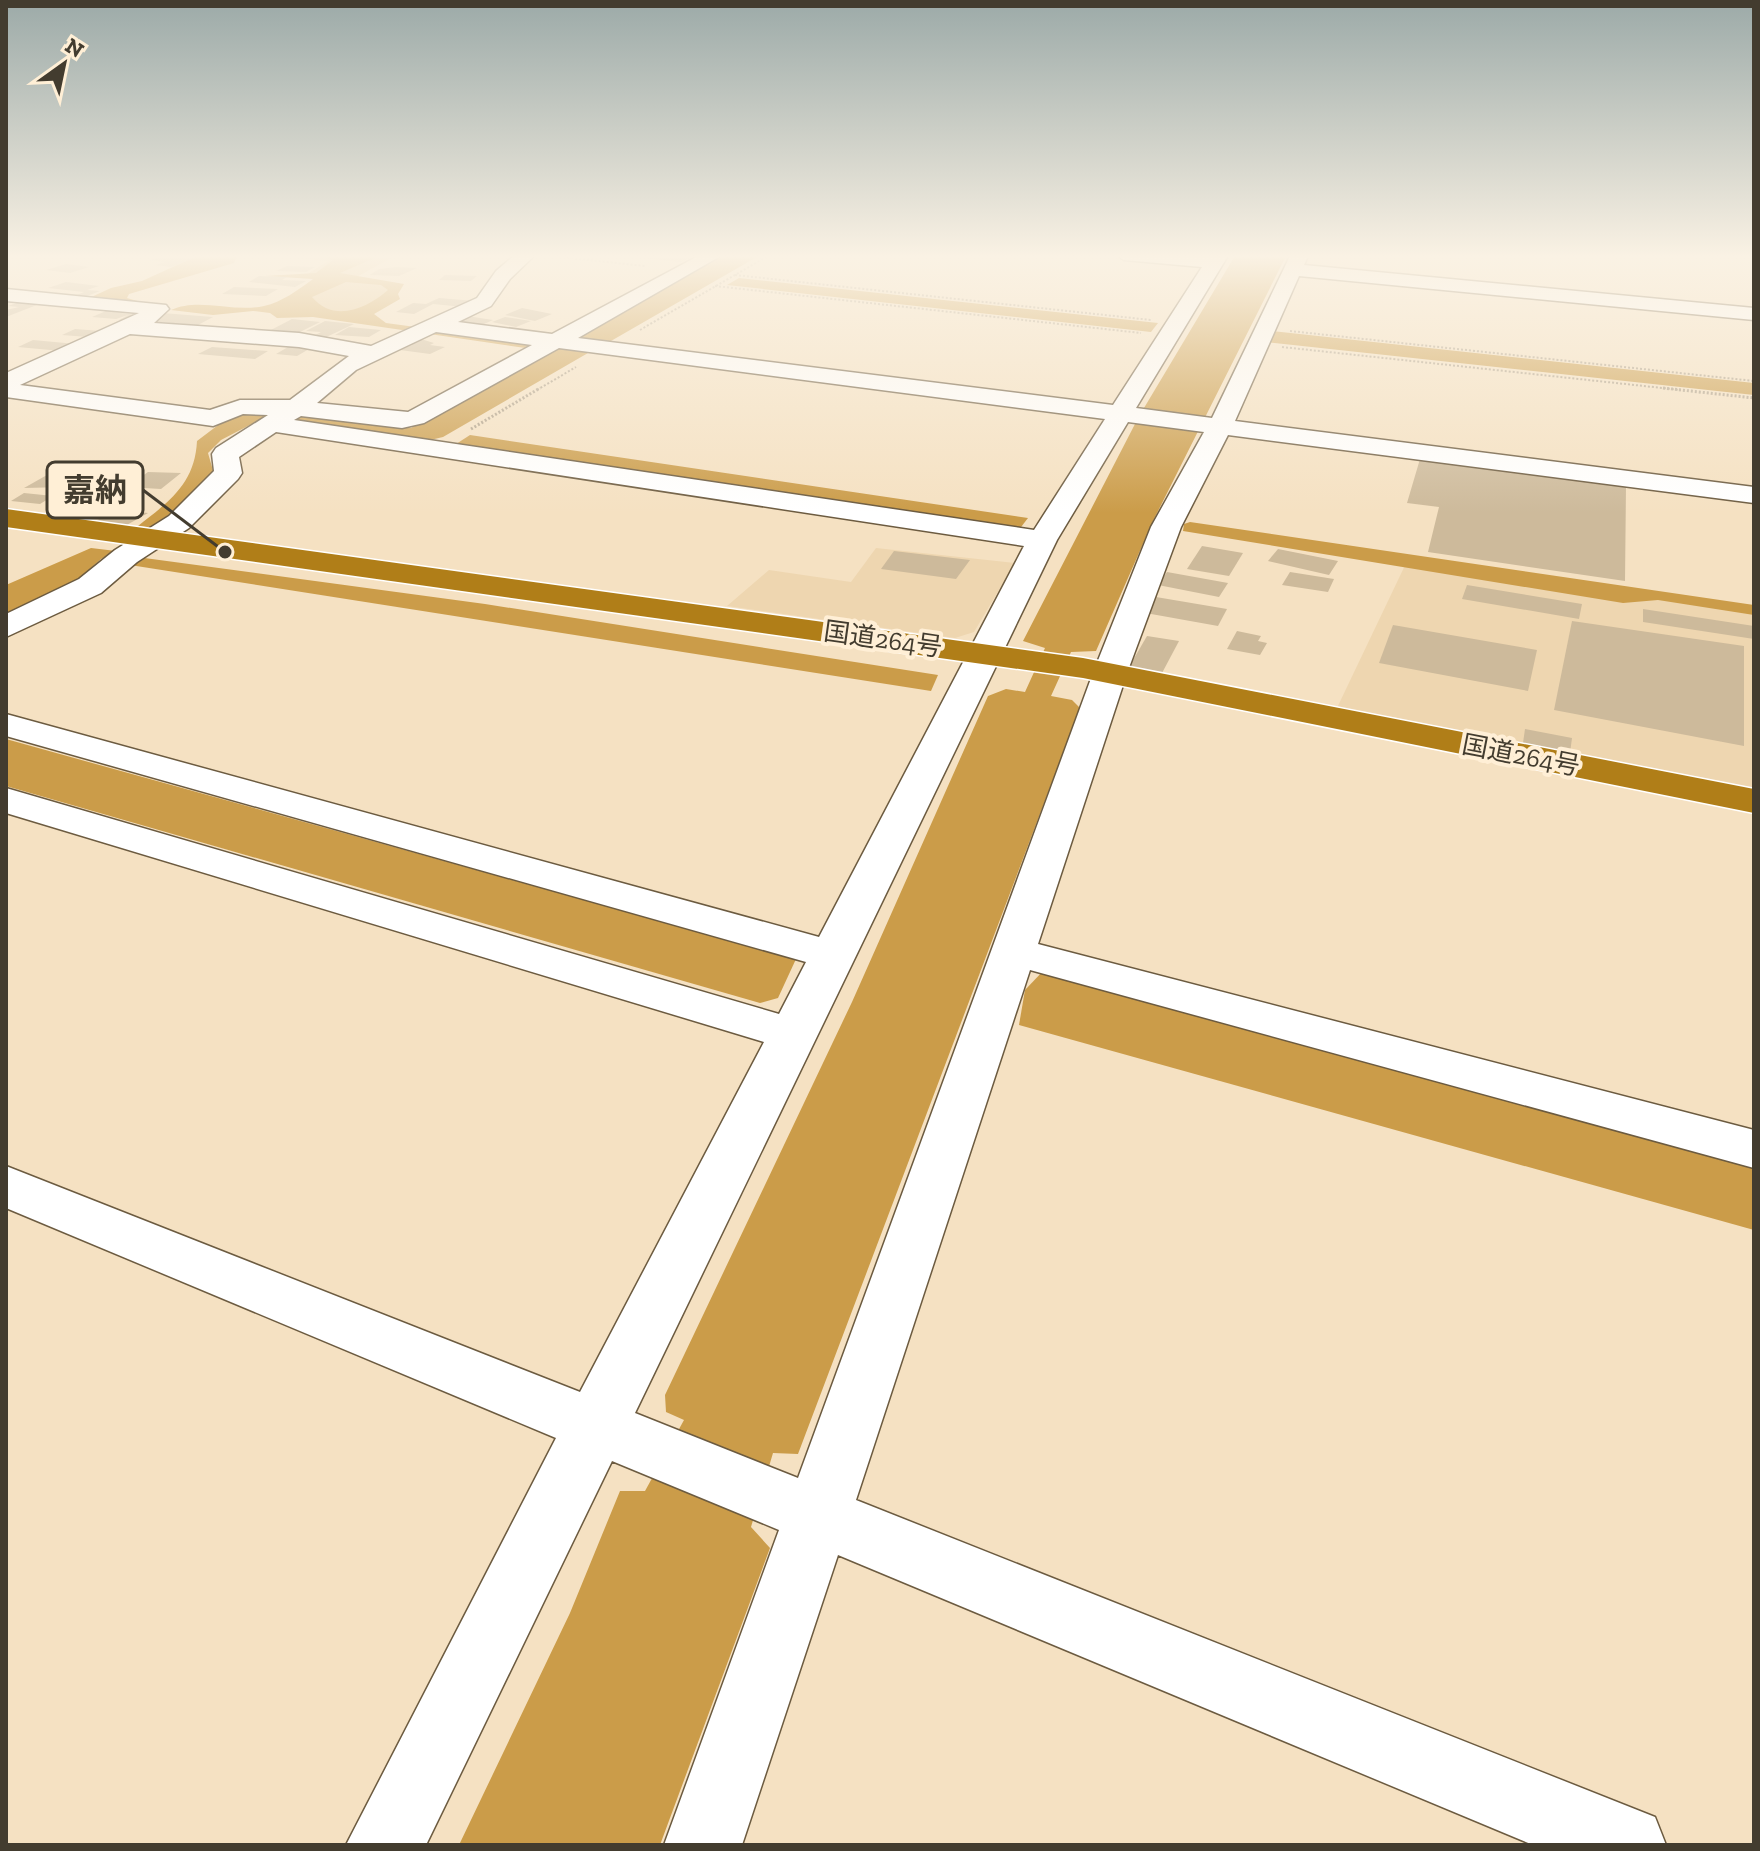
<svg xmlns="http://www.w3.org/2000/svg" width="1760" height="1851" font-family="'Zilla Slab','Noto Sans JP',serif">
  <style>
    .built { fill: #eed6b0 }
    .green { fill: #e5c693 }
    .water { fill: #cb9c49; fill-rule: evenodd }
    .building { fill: #cdba9b }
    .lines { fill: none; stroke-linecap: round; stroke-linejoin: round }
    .minor-casing { stroke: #6c5b40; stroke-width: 3 }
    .highway-casing { stroke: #fff; stroke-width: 3 }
    .path-far1 { stroke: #ad9e87; stroke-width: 2; stroke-dasharray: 2 2; stroke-linecap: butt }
    .path { stroke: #ad9e87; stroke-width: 3; stroke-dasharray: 2 2; stroke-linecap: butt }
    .minor { fill: #fff; fill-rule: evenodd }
    .highway { fill: #b07e18; fill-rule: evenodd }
    .labels { text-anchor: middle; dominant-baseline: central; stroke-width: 8; stroke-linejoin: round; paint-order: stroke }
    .far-street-label { font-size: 26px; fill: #433c2f; stroke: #ffefd6 }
    .leader { fill: none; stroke: #433c2f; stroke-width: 3 }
    .callout-dot { fill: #433c2f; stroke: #ffefd6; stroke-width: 3 }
    .callout { fill: #ffefd6; stroke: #433c2f; stroke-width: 3 }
    .callout-label { font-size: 32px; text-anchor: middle; font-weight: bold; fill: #433c2f }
  </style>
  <rect width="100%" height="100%" fill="#f5e1c2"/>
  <g class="built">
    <path d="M 876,548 L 1015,563 L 974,632 L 955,638 L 727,606 L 769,570 L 851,582 Z"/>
    <path d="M 1409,557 L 1754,609 L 1754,794 L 1336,710 Z"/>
  </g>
  <path class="green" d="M 305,254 L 398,254 L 355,278 L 396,287 L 357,320 L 267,310 L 322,278 L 306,275 L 328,261 L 301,258 Z"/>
  <g class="water">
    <path d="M 238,254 L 234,263 L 129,294 L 127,298 L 144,303 L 141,306 L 87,299 L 111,288 L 142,281 L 199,255 Z"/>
    <path d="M 316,254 L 384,254 L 340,273 L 404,284 L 398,294 L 400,299 L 374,314 L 386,323 L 535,343 L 532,349 L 313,317 L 277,318 L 270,313 L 253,311 L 213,315 L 171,310 C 199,297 234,313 264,306 C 282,302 298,290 313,279 L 265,276 L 316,273 L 333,260 L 314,255 ZM 346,282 L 381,285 L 388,290 C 366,309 334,323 312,297 Z"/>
    <path d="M 725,254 L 762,254 L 604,345 L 578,350 L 588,353 L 443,437 L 426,441 L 265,417 L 221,440 L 208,453 L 214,474 L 154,528 L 138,526 C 170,501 195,483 197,441 L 234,413 L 302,412 L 411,428 Z"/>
    <path d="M 1236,254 L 1287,254 L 1153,521 L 1096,651 L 1071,652 L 1051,696 L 1072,700 L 1080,708 L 798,1454 L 773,1453 L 751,1527 L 770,1548 L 660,1845 L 459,1845 L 570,1613 L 620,1491 L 645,1491 L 684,1420 L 666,1412 L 665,1395 L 852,1002 L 988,696 L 1006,689 L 1025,692 L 1045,648 L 1023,641 L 1135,424 L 1154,424 L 1141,413 Z"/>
    <path d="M 739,278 L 1158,323 L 1151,332 L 727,285 Z"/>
    <path d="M 1272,331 L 1754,383 L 1754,395 L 1266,342 Z"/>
    <path d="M 470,435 L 1028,518 L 1018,531 L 453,446 Z"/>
    <path d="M 1190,522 L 1754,605 L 1754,615 L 1658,600 L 1623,603 L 1183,531 L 1184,524 Z"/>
    <path d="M 91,548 L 116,551 L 101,559 L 74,583 L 6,617 L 6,585 Z"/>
    <path d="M 137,557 L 485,604 L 938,675 L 931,691 L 130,565 Z"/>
    <path d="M 6,739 L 796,959 L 778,998 L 760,1003 L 6,786 Z"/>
    <path d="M 1044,970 L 1754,1161 L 1754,1230 L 1019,1025 L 1025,990 Z"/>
  </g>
  <g class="building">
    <path d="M 168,254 L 190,254 L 180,258 L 192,259 L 171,267 L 156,265 L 165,262 L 150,260 Z"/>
    <path d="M 642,254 L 696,254 L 681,262 L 635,257 Z"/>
    <path d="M 66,264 L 89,267 L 70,273 L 46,270 Z"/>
    <path d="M 287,266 L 315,267 L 306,272 L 276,271 Z"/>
    <path d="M 396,267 L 417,268 L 399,276 L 370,275 L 379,269 Z"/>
    <path d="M 445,275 L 477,276 L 471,281 L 439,280 Z"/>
    <path d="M 259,276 L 287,277 L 282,280 L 306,281 L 295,287 L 249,282 Z"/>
    <path d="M 66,282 L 99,286 L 87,290 L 100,291 L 82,298 L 72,297 L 84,292 L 48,288 Z"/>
    <path d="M 234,287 L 278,289 L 266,296 L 222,294 Z"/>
    <path d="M 439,298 L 475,301 L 464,307 L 433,304 L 414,314 L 396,312 L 413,303 L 426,304 Z"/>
    <path d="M 28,299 L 47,301 L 6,317 L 6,310 L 19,307 L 8,306 Z"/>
    <path d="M 522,308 L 552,314 L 535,321 L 505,315 Z"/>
    <path d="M 106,311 L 129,314 L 144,315 L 133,321 L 119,320 L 128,315 L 116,319 L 92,317 Z"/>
    <path d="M 162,313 L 213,317 L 198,325 L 147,321 Z"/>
    <path d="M 467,316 L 493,320 L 475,328 L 448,323 Z"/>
    <path d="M 505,317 L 512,318 L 531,321 L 516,327 L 492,322 Z"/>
    <path d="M 292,319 L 320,322 L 298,333 L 269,331 Z"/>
    <path d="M 325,321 L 354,324 L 320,340 L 308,339 L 321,332 L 306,331 Z"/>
    <path d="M 349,327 L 381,330 L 369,337 L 335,335 Z"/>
    <path d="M 75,329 L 101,331 L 88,337 L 62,335 Z"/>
    <path d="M 411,336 L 434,343 L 430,345 L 445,347 L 430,354 L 400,350 L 412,345 L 398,343 Z"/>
    <path d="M 33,340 L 76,344 L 61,351 L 18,347 Z"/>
    <path d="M 295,343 L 316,345 L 297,356 L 276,354 Z"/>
    <path d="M 212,347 L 268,351 L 255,359 L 198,354 Z"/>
    <path d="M 1420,459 L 1626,486 L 1625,581 L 1428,552 L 1439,507 L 1407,503 Z"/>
    <path d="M 78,461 L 112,462 L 100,471 L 66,469 Z"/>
    <path d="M 148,472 L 181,473 L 161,489 L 127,487 Z"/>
    <path d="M 47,475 L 82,478 L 67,487 L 24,488 Z"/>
    <path d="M 24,493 L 53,496 L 40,504 L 11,501 Z"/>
    <path d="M 107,504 L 137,508 L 132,511 L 148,513 L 125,526 L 95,521 L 102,518 L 86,515 Z"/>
    <path d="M 1202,546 L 1243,553 L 1229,576 L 1187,569 Z"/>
    <path d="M 1278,549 L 1338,561 L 1329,575 L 1268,561 Z"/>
    <path d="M 894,551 L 970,560 L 956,579 L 881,569 Z"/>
    <path d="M 1167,572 L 1228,583 L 1219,597 L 1158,585 Z"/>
    <path d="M 1290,572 L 1334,579 L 1328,592 L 1282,585 Z"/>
    <path d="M 1467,585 L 1582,604 L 1579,619 L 1462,599 Z"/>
    <path d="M 1150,596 L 1227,609 L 1218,626 L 1140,612 Z"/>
    <path d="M 1643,609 L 1754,626 L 1754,639 L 1643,622 Z"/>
    <path d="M 1572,621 L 1744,646 L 1744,746 L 1554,710 Z"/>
    <path d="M 1393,625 L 1537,650 L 1528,691 L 1379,663 Z"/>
    <path d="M 1237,631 L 1261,636 L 1258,641 L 1267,643 L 1260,655 L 1227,649 Z"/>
    <path d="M 1147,636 L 1179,641 L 1162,673 L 1129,667 Z"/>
    <path d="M 1525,729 L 1572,738 L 1570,753 L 1523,743 Z"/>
  </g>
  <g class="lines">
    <g class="minor-casing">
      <path id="minor" d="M 516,254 L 536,254 L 510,279 L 491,306 L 458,322 L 552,334 L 702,254 L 724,254 L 578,338 L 1113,405 L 1202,267 L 1124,260 L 1115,254 L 1229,254 L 1136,408 L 1212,418 L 1291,254 L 1309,254 L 1304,265 L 1754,308 L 1754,320 L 1299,276 L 1235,421 L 1754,487 L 1754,503 L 1228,435 L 1181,527 L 1127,673 L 1038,944 L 1754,1130 L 1754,1168 L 1030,970 L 856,1500 L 1655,1817 L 1666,1845 L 1533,1845 L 838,1555 L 742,1845 L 664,1845 L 779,1530 L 612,1461 L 426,1845 L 346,1845 L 556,1438 L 6,1208 L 6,1166 L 580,1392 L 764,1042 L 6,813 L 6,788 L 779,1014 L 806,962 L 6,736 L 6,714 L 819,937 L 1024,546 L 276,432 L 239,457 L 242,473 L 238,479 L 189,528 L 137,562 L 101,593 L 6,637 L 6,614 L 79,579 L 115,550 L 169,516 L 214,471 L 212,454 L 216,448 L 268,415 L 243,414 L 213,426 L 6,397 L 6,373 L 139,313 L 6,301 L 6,289 L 166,305 L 169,309 L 154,323 L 299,333 L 371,346 L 477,298 L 496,271 ZM 436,332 L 532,345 L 408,412 L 317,403 L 356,370 ZM 130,334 L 299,347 L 349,356 L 290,400 L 240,400 L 210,410 L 20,385 ZM 559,348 L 1105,419 L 1034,530 L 294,420 L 301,416 L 402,428 L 424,423 ZM 1128,422 L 1204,432 L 1151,527 L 1093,673 L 798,1478 L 635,1413 L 1057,540 Z"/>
    </g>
    <g class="highway-casing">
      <path id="highway" d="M 6,509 L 1083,658 L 1754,789 L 1754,813 L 1083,678 L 6,527 Z"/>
    </g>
    <g class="path-far1">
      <path d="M 551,256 L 645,266"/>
      <path d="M 735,275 L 1151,320"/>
      <path d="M 715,286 L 1141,333"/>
      <path d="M 640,330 L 771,254"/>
      <path d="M 1290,331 L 1754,381"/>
      <path d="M 1282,347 L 1681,390"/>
      <path d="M 537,390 L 576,367"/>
    </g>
    <g class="path">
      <path d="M 1663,388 L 1754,398"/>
      <path d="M 471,429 L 540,388"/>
    </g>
    <use href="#minor" class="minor"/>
    <use href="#highway" class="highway"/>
  </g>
  <linearGradient id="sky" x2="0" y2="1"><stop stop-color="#9caaa8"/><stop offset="0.5" stop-color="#faf2e4"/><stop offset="1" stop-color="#faf2e4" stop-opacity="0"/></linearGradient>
  <rect width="1760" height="513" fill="url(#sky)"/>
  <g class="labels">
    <g class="far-street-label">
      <text transform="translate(883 639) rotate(8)">国道264号</text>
      <text transform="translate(1521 755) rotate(11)">国道264号</text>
    </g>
  </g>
  <path class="leader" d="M225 552L143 490"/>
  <circle class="callout-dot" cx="225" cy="552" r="8"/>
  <rect class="callout" x="47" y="462" width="96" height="56" rx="8"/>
  <g class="callout-label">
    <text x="95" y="501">嘉納</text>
  </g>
  <rect width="1760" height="1851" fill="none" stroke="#433c2f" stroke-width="16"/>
  <g transform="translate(64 64) rotate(33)" stroke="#ffefd6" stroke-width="6" paint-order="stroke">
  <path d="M0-6L14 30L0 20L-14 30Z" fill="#433c2f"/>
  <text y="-12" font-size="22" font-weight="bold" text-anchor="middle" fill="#433c2f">N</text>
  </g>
</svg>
